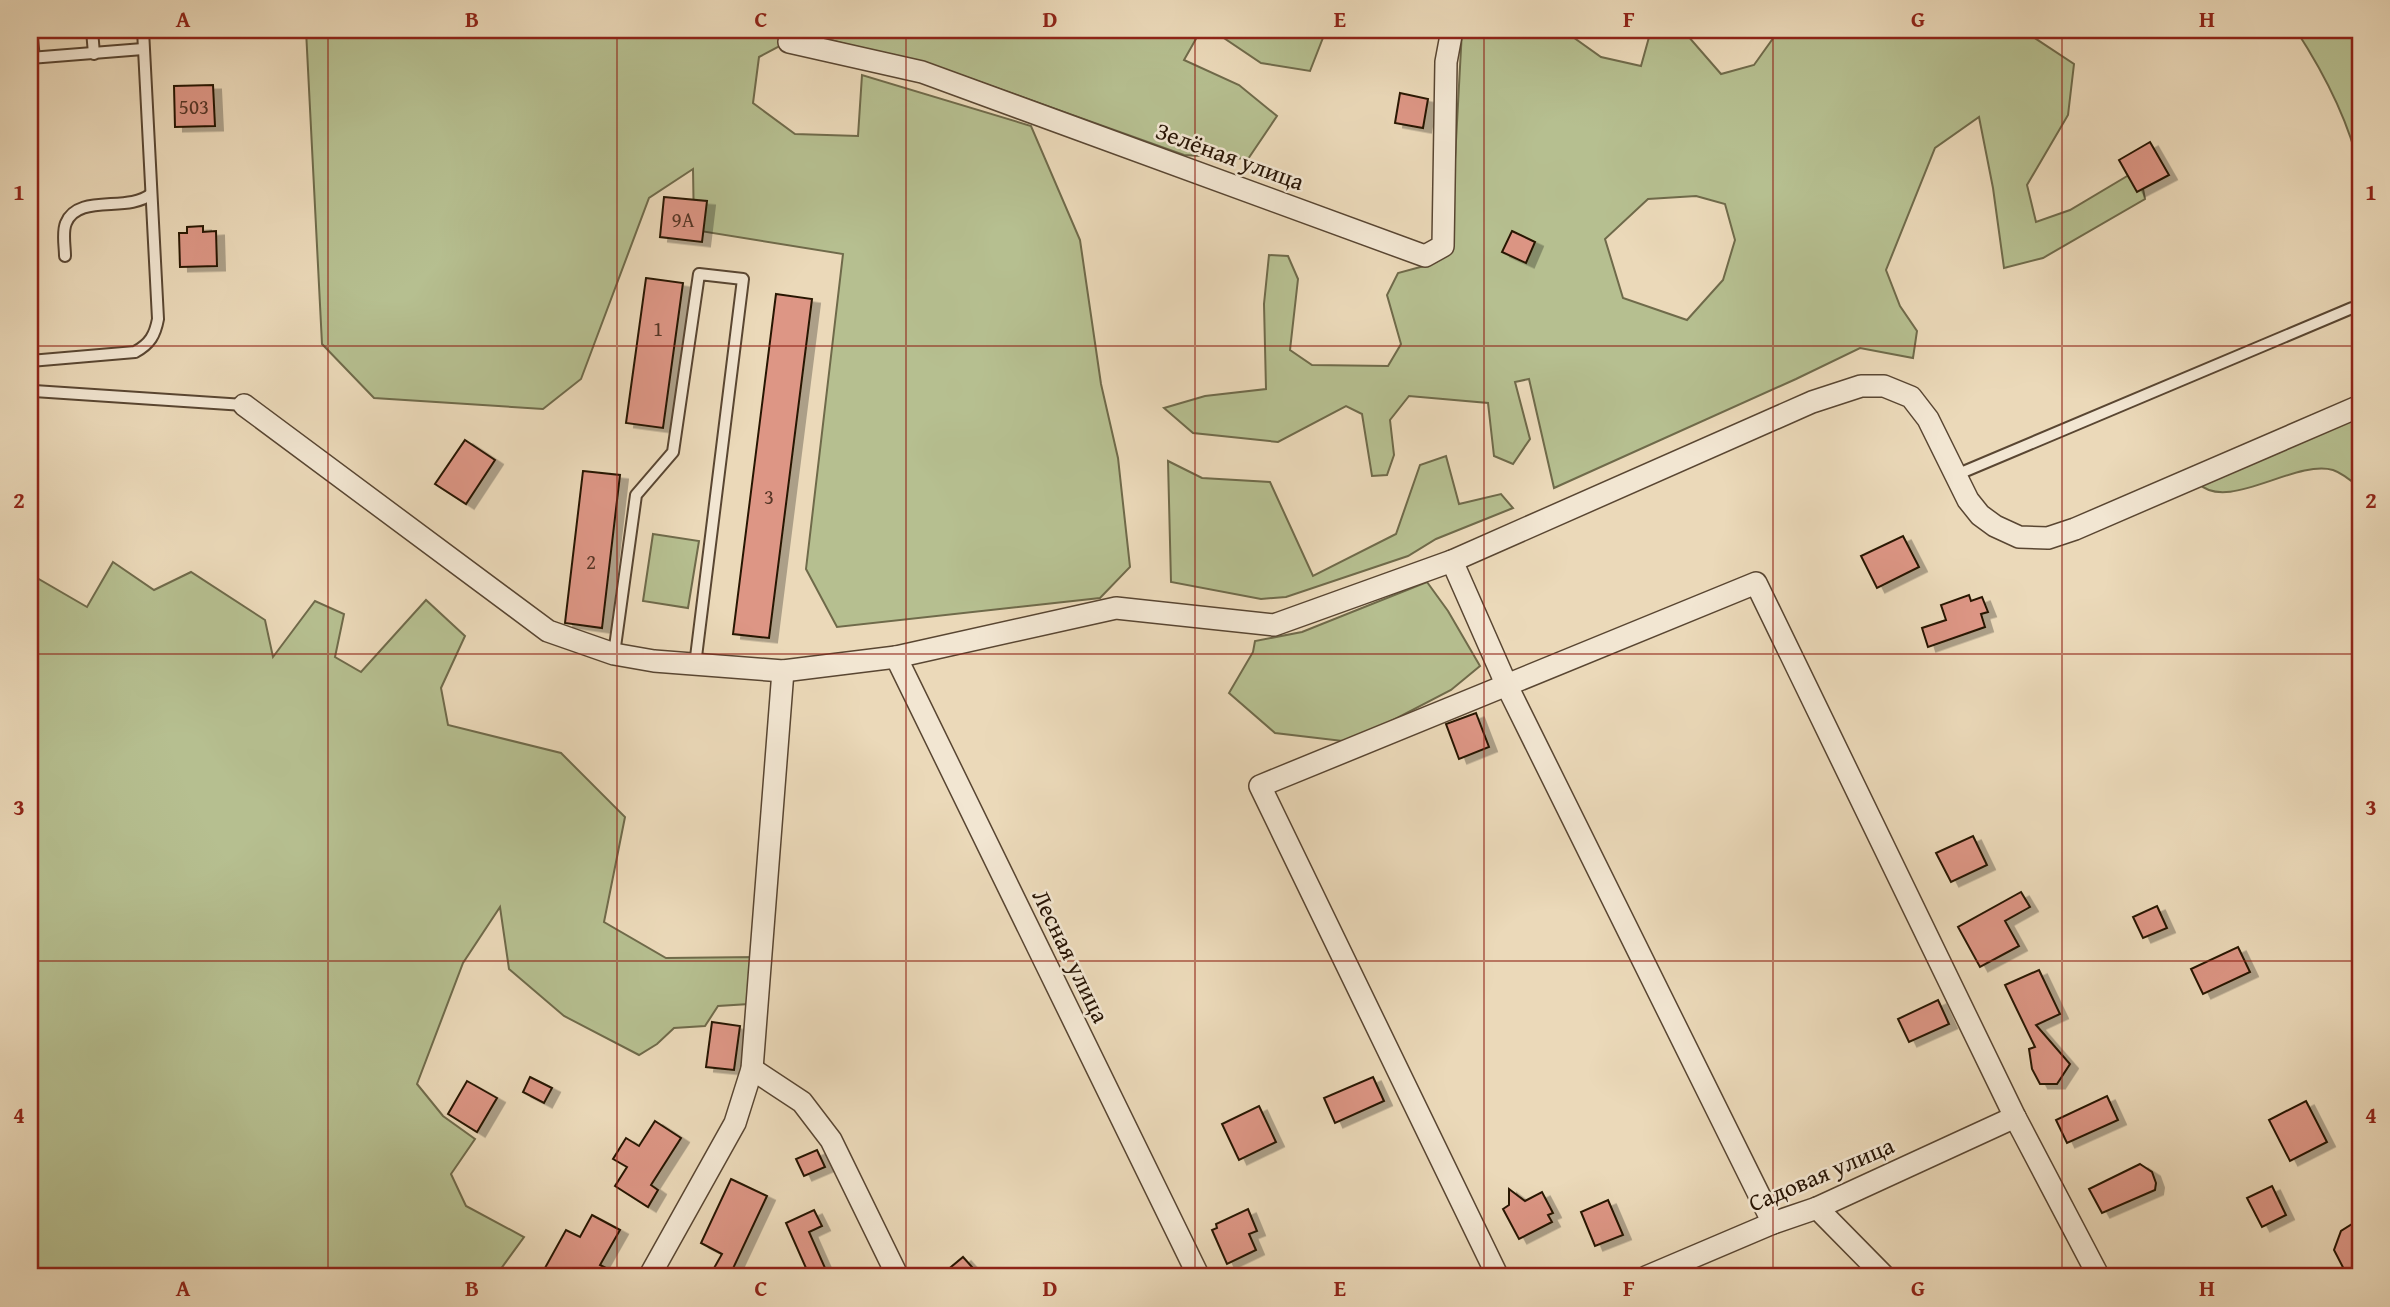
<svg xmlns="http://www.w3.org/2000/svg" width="2390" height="1307" font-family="'Gentium Book Plus',serif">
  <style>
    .green { fill: #b6bf90; stroke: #6f6a4a; stroke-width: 2; fill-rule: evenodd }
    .building { fill: #dd9685; stroke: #281505; stroke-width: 2; filter: url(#shadow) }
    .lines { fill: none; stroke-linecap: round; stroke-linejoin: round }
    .lane-casing { stroke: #594632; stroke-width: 14 }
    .street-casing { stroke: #594632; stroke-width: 24 }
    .lane { stroke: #f2e6d2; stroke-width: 10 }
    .street { stroke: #f2e6d2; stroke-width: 21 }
    .grid { fill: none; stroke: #8f2418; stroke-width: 2; stroke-opacity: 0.55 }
    .labels { text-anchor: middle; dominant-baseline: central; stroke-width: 5; stroke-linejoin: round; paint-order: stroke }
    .number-label { font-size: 21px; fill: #553525 }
    .street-label { font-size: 24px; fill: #281505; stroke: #f2e6d2 }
    .neatline { fill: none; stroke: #8f2418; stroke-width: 2.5 }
    .grid-label { font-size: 23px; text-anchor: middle; font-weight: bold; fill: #8f2418 }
  </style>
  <defs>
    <filter id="shadow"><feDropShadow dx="8" dy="4.5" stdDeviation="0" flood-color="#0004"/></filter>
  </defs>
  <rect width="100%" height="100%" fill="#ebd9b9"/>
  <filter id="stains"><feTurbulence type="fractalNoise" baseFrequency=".00286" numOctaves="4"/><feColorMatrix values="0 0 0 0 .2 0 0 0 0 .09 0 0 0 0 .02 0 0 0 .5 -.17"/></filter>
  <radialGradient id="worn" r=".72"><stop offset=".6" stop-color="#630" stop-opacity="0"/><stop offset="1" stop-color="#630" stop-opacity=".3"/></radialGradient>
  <g class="green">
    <path d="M 306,30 L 469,30 L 473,33 L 475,30 L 1201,30 L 1184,60 L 1239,85 L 1277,116 L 1248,159 L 1184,155 L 952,72 L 804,33 L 759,57 L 753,103 L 795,134 L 858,136 L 862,75 L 1031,126 L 1080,240 L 1101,384 L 1118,458 L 1130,567 L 1100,598 L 837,627 L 806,569 L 843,254 L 694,230 L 693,169 L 649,198 L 581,379 L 543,409 L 374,398 L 322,344 Z"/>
    <path d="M 1212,30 L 1326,30 L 1310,71 L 1261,63 Z"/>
    <path d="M 1462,30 L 1563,30 L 1601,57 L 1641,66 L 1651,30 L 1688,30 L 1687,35 L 1721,74 L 1754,65 L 1779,30 L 2026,30 L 2027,33 L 2074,64 L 2068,115 L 2027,185 L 2036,222 L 2070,210 L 2139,169 L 2145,199 L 2043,258 L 2004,268 L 1993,188 L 1979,117 L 1935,148 L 1886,270 L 1900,306 L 1917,331 L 1913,358 L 1860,348 L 1796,379 L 1554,488 L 1529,379 L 1515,382 L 1530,439 L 1513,464 L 1494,456 L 1488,403 L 1409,396 L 1390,420 L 1394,455 L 1387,475 L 1372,476 L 1362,414 L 1346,406 L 1278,442 L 1193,433 L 1164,408 L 1205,396 L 1266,389 L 1264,304 L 1269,255 L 1288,256 L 1298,279 L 1290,350 L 1312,365 L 1388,366 L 1401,344 L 1387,295 L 1398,273 L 1424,266 L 1450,252 ZM 1696,196 L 1725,204 L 1735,240 L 1723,280 L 1687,320 L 1623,298 L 1605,239 L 1648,199 Z"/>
    <path d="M 2296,30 L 2360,30 L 2360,171 C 2349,121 2324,73 2296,30 Z"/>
    <path d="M 2360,412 L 2360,488 C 2353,482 2342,473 2333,470 C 2295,459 2227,513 2198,483 Z"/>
    <path d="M 1446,456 L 1459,504 L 1501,494 L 1513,508 L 1436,539 L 1408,556 L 1286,597 L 1261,599 L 1171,582 L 1168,461 L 1202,478 L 1270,482 L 1313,576 L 1396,534 L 1420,465 Z"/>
    <path d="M 653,534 L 699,541 L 688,608 L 643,601 Z"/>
    <path d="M 113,562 L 154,590 L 191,572 L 265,620 L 273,657 L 315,601 L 344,614 L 335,657 L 361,672 L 426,600 L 465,636 L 441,688 L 448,725 L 561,753 L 625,817 L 604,922 L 666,958 L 756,957 L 749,1004 L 718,1006 L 705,1026 L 674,1028 L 657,1044 L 639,1055 L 564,1016 L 509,969 L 500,907 L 463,963 L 417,1084 L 443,1116 L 475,1139 L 451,1174 L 466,1206 L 524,1237 L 495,1277 L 30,1277 L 30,574 L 87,607 Z"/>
    <path d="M 1427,582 L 1448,611 L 1480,666 L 1451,690 L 1351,742 L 1275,733 L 1229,693 L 1253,652 L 1255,641 L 1302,632 Z"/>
  </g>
  <g class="building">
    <path d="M 213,85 L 215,126 L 175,127 L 174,86 Z"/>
    <path d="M 1400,93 L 1428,99 L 1423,128 L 1395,123 Z"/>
    <path d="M 2150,142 L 2169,175 L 2137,192 L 2119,160 Z"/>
    <path d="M 664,197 L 707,201 L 702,242 L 660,237 Z"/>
    <path d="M 203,226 L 203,232 L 216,231 L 217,266 L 180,267 L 179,233 L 187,233 L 187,227 Z"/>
    <path d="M 1512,231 L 1535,242 L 1526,263 L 1502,252 Z"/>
    <path d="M 646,278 L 683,283 L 663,428 L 626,423 Z"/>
    <path d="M 776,294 L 812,299 L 769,638 L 733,634 Z"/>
    <path d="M 465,440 L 495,460 L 466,504 L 435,484 Z"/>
    <path d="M 583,471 L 620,475 L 602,628 L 565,623 Z"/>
    <path d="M 1903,536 L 1919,567 L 1877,588 L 1861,556 Z"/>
    <path d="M 1969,595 L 1971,601 L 1982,597 L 1988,612 L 1981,614 L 1985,627 L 1928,647 L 1922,628 L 1946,620 L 1941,605 Z"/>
    <path d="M 1476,713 L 1489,747 L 1459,759 L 1446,724 Z"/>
    <path d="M 1973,836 L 1987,865 L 1951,882 L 1936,853 Z"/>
    <path d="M 2021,892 L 2030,907 L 2005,921 L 2019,946 L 1980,967 L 1958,927 Z"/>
    <path d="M 2157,906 L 2167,928 L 2143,938 L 2133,917 Z"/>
    <path d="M 2238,947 L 2250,972 L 2203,994 L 2191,969 Z"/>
    <path d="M 2039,970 L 2060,1014 L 2036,1025 L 2070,1064 L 2057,1084 L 2040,1084 L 2032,1069 L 2029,1049 L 2035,1047 L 2005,985 Z"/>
    <path d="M 1938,1000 L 1949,1024 L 1909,1042 L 1898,1019 Z"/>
    <path d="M 712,1022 L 740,1026 L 734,1070 L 706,1067 Z"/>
    <path d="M 530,1077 L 552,1088 L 544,1103 L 523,1092 Z"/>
    <path d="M 1373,1077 L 1384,1101 L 1335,1123 L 1324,1098 Z"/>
    <path d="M 467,1081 L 497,1098 L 477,1132 L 448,1114 Z"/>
    <path d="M 2107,1096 L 2118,1120 L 2067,1143 L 2056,1120 Z"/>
    <path d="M 2306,1101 L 2327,1142 L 2290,1161 L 2269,1120 Z"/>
    <path d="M 1259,1106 L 1276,1142 L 1239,1160 L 1222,1124 Z"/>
    <path d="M 655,1121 L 681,1138 L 651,1185 L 658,1190 L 648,1207 L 615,1186 L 627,1167 L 613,1159 L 626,1138 L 639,1146 Z"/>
    <path d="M 817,1150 L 825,1167 L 804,1176 L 796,1159 Z"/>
    <path d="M 2140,1164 L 2152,1172 L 2156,1183 L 2155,1190 L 2102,1213 L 2089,1189 Z"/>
    <path d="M 731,1179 L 767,1196 L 729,1277 L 709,1277 L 722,1254 L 701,1243 Z"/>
    <path d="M 2272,1186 L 2286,1215 L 2262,1227 L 2247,1198 Z"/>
    <path d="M 1509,1189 L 1525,1201 L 1542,1192 L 1553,1213 L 1548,1215 L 1552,1222 L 1519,1239 L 1503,1209 L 1509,1205 Z"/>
    <path d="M 1608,1200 L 1623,1235 L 1595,1246 L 1581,1212 Z"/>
    <path d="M 1248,1209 L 1257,1231 L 1249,1234 L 1256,1250 L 1227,1264 L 1212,1230 L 1217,1228 L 1216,1224 Z"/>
    <path d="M 814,1210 L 822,1226 L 809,1232 L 829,1277 L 810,1277 L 786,1223 Z"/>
    <path d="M 592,1215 L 620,1230 L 600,1265 L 624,1277 L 540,1277 L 566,1230 L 580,1237 Z"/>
    <path d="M 2360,1219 L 2360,1277 L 2348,1277 L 2334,1250 L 2341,1231 Z"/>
    <path d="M 963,1257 L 981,1277 L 939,1277 Z"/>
  </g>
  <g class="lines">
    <g class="lane-casing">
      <g id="lane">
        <path d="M 31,30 L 34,58"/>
        <path d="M 92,30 L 94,54"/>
        <path d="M 30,58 L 143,49"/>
        <path d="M 65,256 C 65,246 62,232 66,223 C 78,193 128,213 151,194"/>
        <path d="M 30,361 L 135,352 C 150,344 155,335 158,319 L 143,30"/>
        <path d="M 30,393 L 34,391 L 244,405"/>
        <path d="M 1956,475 L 2352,308"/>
        <path d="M 614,654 L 636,495 L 673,452 L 699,274 L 743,279 L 695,665"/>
      </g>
    </g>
    <g class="street-casing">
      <g id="street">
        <path d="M 789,42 L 922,72 L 1425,256 L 1443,246 L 1446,62 L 1452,30"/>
        <path d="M 244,405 L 548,631 L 614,654 L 654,661 L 783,671 L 896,657 L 1116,608 L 1274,625 L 1452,561 L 1812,402 L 1861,386 L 1884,386 L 1911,397 L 1928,419 L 1968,500 L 1980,515 L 1995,526 L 2019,537 L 2048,538 L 2075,529 L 2360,406"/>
        <path d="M 1452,561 L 1507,686 L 1773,1223"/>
        <path d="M 896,657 L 1199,1277"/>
        <path d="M 752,1069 L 802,1102 L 831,1140 L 898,1277"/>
        <path d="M 1817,1208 L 1885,1277"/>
        <path d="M 649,1277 L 735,1123 L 752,1069 L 783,671"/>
        <path d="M 1498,1277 L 1260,786 L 1756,583 L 2015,1117 L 2099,1277"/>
        <path d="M 1646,1277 L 1773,1223 L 1817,1208 L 2015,1117"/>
      </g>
    </g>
    <use href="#lane" class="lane"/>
    <use href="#street" class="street"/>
  </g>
  <path class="grid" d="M 328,30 L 328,1277M 617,30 L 617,1277M 906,30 L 906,1277M 1195,30 L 1195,1277M 1484,30 L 1484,1277M 1773,30 L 1773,1277M 2062,30 L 2062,1277M 30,346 L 2360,346M 30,654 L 2360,654M 30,961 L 2360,961"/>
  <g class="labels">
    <g class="number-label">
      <text x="194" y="106">503</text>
      <text x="683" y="219">9А</text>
      <text x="658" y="328">1</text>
      <text x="769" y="496">3</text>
      <text x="591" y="561">2</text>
    </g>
    <g class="street-label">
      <text transform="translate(1230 156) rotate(20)">Зелёная улица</text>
      <text transform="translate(1071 956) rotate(64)">Лесная улица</text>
      <text transform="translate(1821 1174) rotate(-23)">Садовая улица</text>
    </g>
  </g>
  <rect width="2390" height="1307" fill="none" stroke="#ebd9b9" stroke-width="77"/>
  <rect x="38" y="38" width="2314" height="1230" class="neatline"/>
  <g class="grid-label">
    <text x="183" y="27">A</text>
    <text x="472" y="27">B</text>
    <text x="761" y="27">C</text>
    <text x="1050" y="27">D</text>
    <text x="1340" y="27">E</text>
    <text x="1629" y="27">F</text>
    <text x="1918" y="27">G</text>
    <text x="2207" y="27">H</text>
    <text x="19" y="200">1</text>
    <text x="2371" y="200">1</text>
    <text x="19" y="508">2</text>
    <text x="2371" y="508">2</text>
    <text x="19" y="815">3</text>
    <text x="2371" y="815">3</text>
    <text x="19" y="1123">4</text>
    <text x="2371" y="1123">4</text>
    <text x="183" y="1296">A</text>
    <text x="472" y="1296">B</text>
    <text x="761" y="1296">C</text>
    <text x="1050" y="1296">D</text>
    <text x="1340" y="1296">E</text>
    <text x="1629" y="1296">F</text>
    <text x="1918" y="1296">G</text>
    <text x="2207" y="1296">H</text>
  </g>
  <rect width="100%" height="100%" filter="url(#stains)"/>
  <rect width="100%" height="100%" fill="url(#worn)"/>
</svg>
